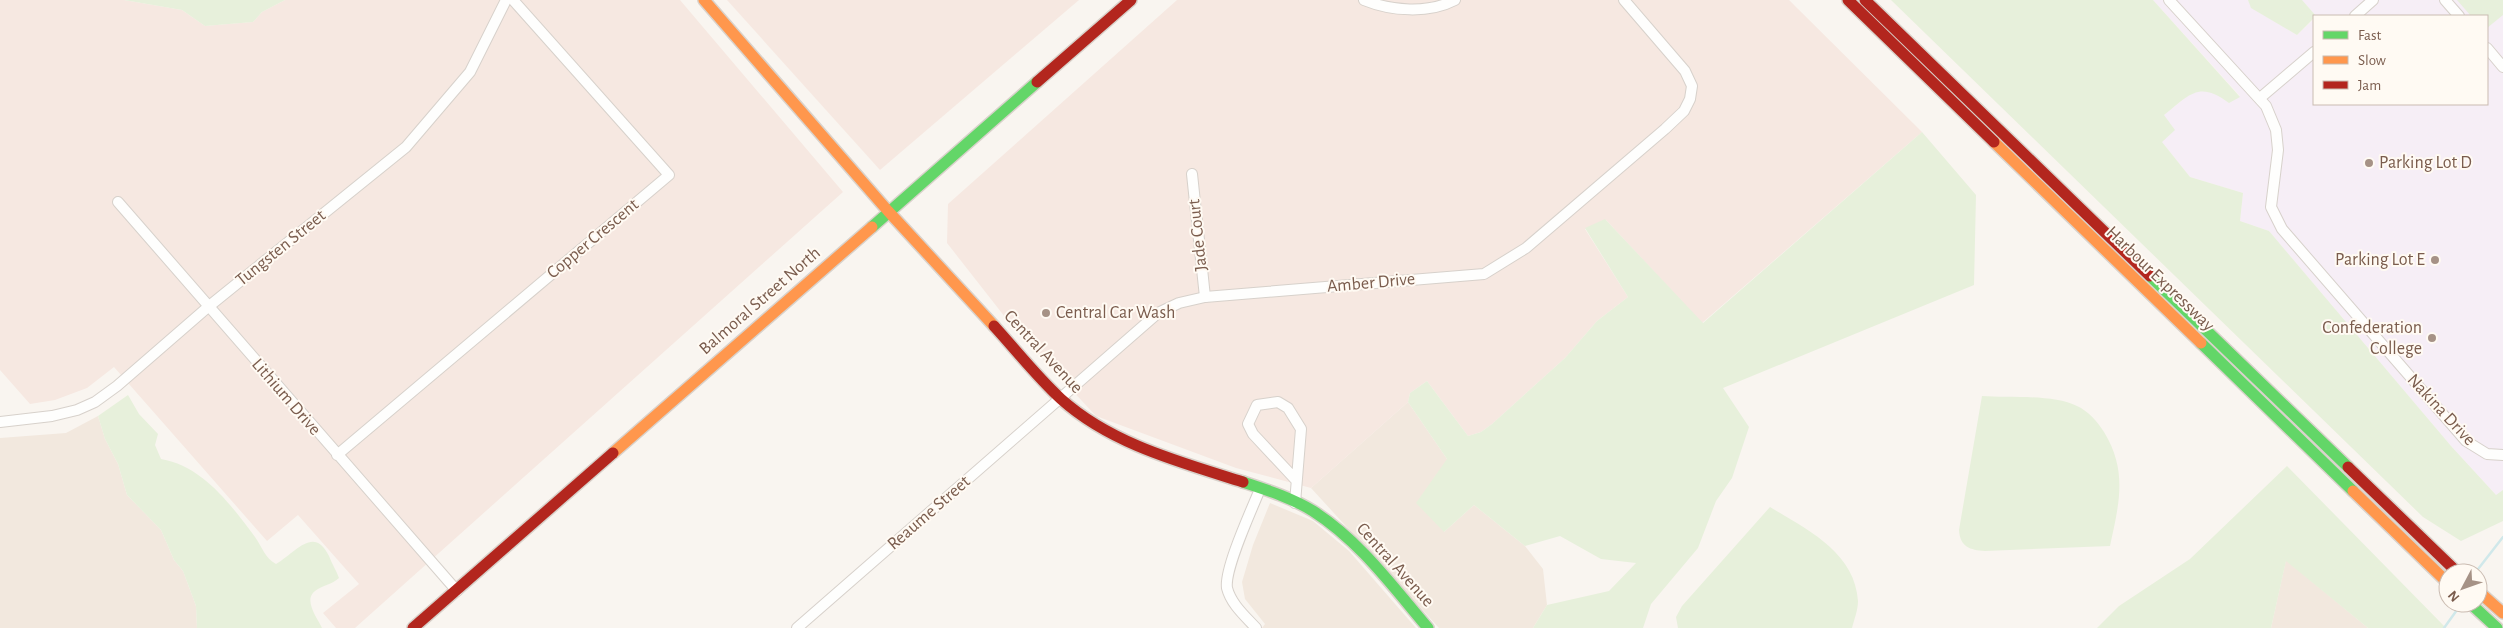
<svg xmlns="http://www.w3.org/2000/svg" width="2503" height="628" font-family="'Alegreya Sans',sans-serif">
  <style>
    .residential { fill: #f2e8de }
    .commercial { fill: #f6e8e1 }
    .education { fill: #f6eef6 }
    .green { fill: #e7f0db }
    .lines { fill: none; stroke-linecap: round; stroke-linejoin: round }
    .stream { stroke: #d0e8ea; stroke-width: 2.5 }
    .street-casing { stroke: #d7d1cb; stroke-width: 12 }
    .fast-casing { stroke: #d9d2cb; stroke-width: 14 }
    .slow-casing { stroke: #d9d2cb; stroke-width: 14 }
    .jam-casing { stroke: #d9d2cb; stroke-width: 14 }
    .street { stroke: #fefefd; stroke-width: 10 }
    .fast { stroke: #63d668; stroke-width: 11 }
    .slow { stroke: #ff974d; stroke-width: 11 }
    .jam { stroke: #b3261e; stroke-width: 11 }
    .poi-dot { fill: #a69286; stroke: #fffaf3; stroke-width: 2 }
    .labels { text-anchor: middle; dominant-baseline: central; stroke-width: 4; stroke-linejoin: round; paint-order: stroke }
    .poi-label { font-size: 18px; fill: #7a5c4d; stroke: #fffaf3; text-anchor: start }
    .street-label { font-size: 18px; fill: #7a5c4d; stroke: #fffaf3 }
  </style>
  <rect width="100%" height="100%" fill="#f9f5f0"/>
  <g class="residential">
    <path d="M 1408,402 L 1447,459 L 1444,532 L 1474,505 L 1525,546 L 1543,569 L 1547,605 L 1533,628 L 1439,628 L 1311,488 Z"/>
    <path d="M 98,416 L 105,439 L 118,464 L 127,495 L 161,530 L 174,560 L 183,571 L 196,606 L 197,628 L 0,628 L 0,438 L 66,433 Z"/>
    <path d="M 1270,503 L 1313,521 L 1349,551 L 1416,628 L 1262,628 L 1265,624 L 1245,599 L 1242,582 L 1253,545 Z"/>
    <path d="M 2286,560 L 2368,628 L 2271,628 Z"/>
  </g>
  <g class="commercial">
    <path d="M 0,0 L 124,0 L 182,10 L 205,26 L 253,22 L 262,12 L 285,0 L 680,0 L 843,192 L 355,628 L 336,628 L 323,613 L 359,584 L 298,515 L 267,541 L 114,367 L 87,388 L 55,400 L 30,404 L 0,370 Z"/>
    <path d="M 727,0 L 1079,0 L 880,170 Z"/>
    <path d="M 1177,0 L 1789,0 L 1922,132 L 1702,323 L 1606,220 L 1585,229 L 1628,297 L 1597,321 L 1565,358 L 1492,424 L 1481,432 L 1468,436 L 1427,381 L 1410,393 L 1408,402 L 1311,488 L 1236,468 L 1096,416 L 1012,326 L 947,243 L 948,204 Z"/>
  </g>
  <path class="education" d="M 2153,0 L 2248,0 L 2252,8 L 2297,35 L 2314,19 L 2314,104 L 2487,104 L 2487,16 L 2316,16 L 2302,0 L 2503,0 L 2503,490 L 2497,496 L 2451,446 L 2269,231 L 2240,221 L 2243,193 L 2190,177 L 2162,142 L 2164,115 L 2190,94 L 2203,89 L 2216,93 L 2229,102 L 2240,96 Z"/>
  <g class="green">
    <path d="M 124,0 L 285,0 L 262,12 L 253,22 L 205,26 L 182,10 Z"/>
    <path d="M 1891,0 L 2153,0 L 2240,97 L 2229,103 C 2199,80 2189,95 2164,115 L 2175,130 L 2162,142 L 2190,177 L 2243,193 L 2240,221 L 2269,231 L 2451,446 L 2496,495 L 2503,490 L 2503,521 L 2461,541 L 2423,517 Z"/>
    <path d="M 2248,0 L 2302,0 L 2316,16 L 2297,35 L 2251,8 Z"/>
    <path d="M 2457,0 L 2503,0 L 2503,15 L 2487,28 L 2487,16 L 2471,16 Z"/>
    <path d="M 1922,132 L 1976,195 L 1974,285 L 1723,388 L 1749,427 L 1732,478 L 1716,501 L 1698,548 L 1651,604 L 1643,628 L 1533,628 L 1547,605 L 1609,591 L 1636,563 L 1601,559 L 1560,536 L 1525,546 L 1474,505 L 1444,532 L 1416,503 L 1447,459 L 1408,402 L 1410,393 L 1427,381 L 1468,436 L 1481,432 L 1492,424 L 1565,358 L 1597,321 L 1628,297 L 1585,228 L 1605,219 L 1703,323 Z"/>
    <path d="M 128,395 L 139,414 L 158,434 L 155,445 L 161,459 C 203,466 231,505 255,537 C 262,547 265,558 276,564 C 296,552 314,525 329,556 C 332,564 336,570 339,578 C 331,585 326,584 318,589 C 301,598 317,617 322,628 L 197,628 L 196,606 L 183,571 L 174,560 L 161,530 L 127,495 L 118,464 L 105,439 L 98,416 Z"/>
    <path d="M 1982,396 C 2008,398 2053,394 2077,406 C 2088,411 2097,421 2104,432 C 2128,471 2119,504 2110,546 L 1985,551 C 1970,550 1960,547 1959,530 Z"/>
    <path d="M 2287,466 L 2446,628 L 2368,628 L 2286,561 L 2271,628 L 2097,628 L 2119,606 L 2190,559 Z"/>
    <path d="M 1770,507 C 1806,529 1855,552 1858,601 C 1858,610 1854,620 1852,628 L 1678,628 L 1676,617 L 1682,606 Z"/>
  </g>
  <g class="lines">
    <g class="stream">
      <path d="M 2475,573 L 2503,537"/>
      <path d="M 2444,628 L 2462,603"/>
    </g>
    <g class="street-casing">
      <g id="street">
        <path d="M 1364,0 C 1391,11 1428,14 1455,0"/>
        <path d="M 2169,0 L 2266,106 L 2276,130 L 2278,150 L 2271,207 L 2282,229 L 2466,441 L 2487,454 L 2503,455"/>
        <path d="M 2445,0 L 2459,16"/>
        <path d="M 2355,16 L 2373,0"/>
        <path d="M 2487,48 L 2503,67"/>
        <path d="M 2260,98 L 2314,52"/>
        <path d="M 1192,174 L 1205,297"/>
        <path d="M 118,202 L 457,591"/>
        <path d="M 0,422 L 52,416 L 77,410 L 95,402 L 117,386 L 208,307 L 406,147 L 470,72 L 506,0"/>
        <path d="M 337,455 L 669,175 L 513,0"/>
        <path d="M 1295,503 L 1301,429 L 1288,408 L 1278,402 L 1257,405 L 1248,424 L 1253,434 L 1295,479"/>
        <path d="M 797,628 L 1158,313 L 1179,303 L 1205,297 L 1484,274 L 1526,248 L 1665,129 L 1684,111 L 1690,99 L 1692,86 L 1685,71 L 1624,0"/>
        <path d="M 1256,628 C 1245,616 1231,604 1227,588 C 1224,569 1252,509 1260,489"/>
      </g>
    </g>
    <g class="fast-casing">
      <g id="fast">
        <path d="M 872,227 L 1037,82"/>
        <path d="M 2150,276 L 2348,467"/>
        <path d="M 2201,343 L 2353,491"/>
        <path d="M 1243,482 C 1267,490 1292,498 1313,511 C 1360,541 1393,587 1428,628"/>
        <path d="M 2470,603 L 2497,628"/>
      </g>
    </g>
    <g class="slow-casing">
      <g id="slow">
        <path d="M 704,0 L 888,211 L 994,326"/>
        <path d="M 1994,142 L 2201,343"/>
        <path d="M 613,453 L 872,227"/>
        <path d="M 2353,491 L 2448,583"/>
        <path d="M 2478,591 L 2503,613"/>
      </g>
    </g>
    <g class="jam-casing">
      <g id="jam">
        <path d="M 1848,0 L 1994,142"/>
        <path d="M 1865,0 L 2150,276"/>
        <path d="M 1037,82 L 1131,0"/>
        <path d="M 994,326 C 1016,350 1037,377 1061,399 C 1111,444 1180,462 1243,482"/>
        <path d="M 2348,467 L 2458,573"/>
        <path d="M 413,628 L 613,453"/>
      </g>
    </g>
    <use href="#street" class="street"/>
    <use href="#fast" class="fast"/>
    <use href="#slow" class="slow"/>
    <use href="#jam" class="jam"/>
  </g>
  <g class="poi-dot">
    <circle cx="2369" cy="163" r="5"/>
    <circle cx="2435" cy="260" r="5"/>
    <circle cx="1046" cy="313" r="5"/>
    <circle cx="2432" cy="338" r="5"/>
  </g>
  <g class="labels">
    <g class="poi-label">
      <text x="2379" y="163">Parking Lot D</text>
      <text x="2425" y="260" text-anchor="end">Parking Lot E</text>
      <text x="1056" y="313">Central Car Wash</text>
      <text x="2422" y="328" text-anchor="end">Confederation<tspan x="2422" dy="21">College</tspan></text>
    </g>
    <g class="street-label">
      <text transform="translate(1198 235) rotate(-96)">Jade Court</text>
      <text transform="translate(593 239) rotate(-40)">Copper Crescent</text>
      <text transform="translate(281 248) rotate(-39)">Tungsten Street</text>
      <text transform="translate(2160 279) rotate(44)">Harbour Expressway</text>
      <text transform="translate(1371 283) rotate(-5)">Amber Drive</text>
      <text transform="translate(760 301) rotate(-41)">Balmoral Street North</text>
      <text transform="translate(1043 352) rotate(47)">Central Avenue</text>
      <text transform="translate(286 397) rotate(49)">Lithium Drive</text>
      <text transform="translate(2441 410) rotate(47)">Nakina Drive</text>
      <text transform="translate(929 513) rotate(-41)">Reaume Street</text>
      <text transform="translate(1395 565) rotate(48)">Central Avenue</text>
    </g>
  </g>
  <rect x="2313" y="15" width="175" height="90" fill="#fffaf3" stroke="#cabbb1"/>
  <rect x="2323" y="31" width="25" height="8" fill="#63d668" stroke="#cabbb1"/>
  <text x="2358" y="40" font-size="15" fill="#7a5c4d">Fast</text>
  <rect x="2323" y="56" width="25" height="8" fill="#ff974d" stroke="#cabbb1"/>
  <text x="2358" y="65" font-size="15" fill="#7a5c4d">Slow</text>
  <rect x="2323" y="81" width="25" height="8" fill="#b3261e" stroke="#cabbb1"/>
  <text x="2358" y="90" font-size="15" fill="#7a5c4d">Jam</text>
  <g transform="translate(2463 588) rotate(229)"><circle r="24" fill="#fffaf3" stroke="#cabbb1"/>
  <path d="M0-4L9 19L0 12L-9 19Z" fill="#a69286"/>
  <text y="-8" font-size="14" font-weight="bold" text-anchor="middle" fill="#7a5c4d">N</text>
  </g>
</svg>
